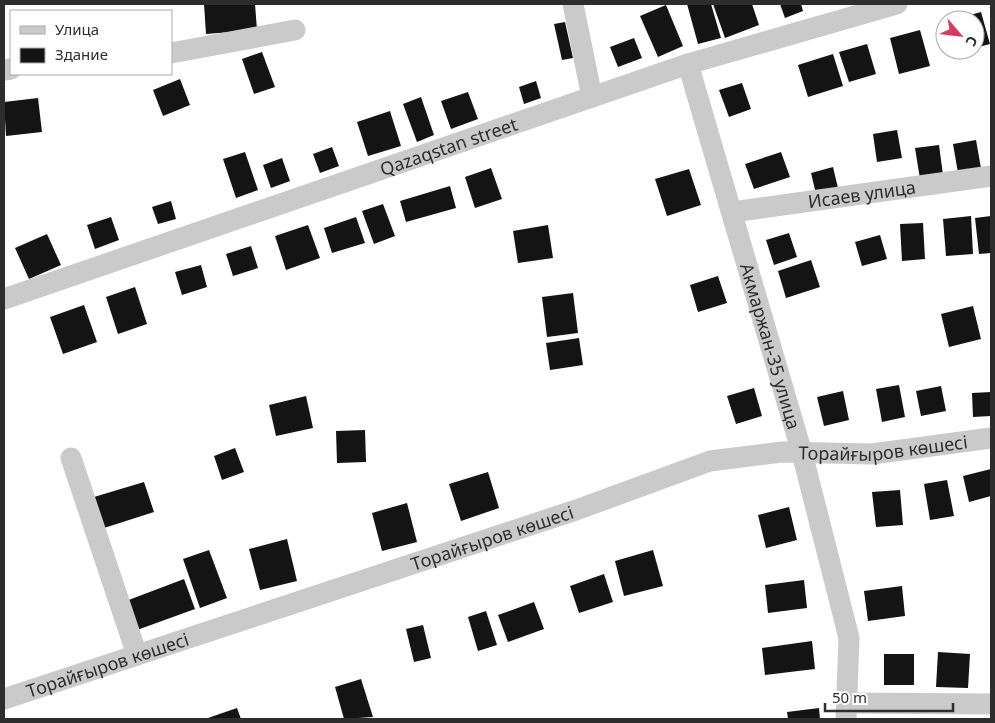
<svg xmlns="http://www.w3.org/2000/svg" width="995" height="723" font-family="'Noto Sans',sans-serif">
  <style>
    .building { fill: #141414 }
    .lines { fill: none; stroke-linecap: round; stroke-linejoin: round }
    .minor { stroke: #cacaca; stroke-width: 21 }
    .labels { text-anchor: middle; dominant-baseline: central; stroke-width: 5; stroke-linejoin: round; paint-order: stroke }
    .street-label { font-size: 18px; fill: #2d2d2d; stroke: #fff }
  </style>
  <rect width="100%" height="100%" fill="#fff"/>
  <g class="building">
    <path d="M 204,4 L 255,4 L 257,30 L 206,34 Z"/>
    <path d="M 687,4 L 711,4 L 721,38 L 698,44 Z"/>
    <path d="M 713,4 L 752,4 L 759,25 L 725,38 Z"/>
    <path d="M 780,4 L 801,4 L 803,11 L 785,18 Z"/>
    <path d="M 666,5 L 683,46 L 658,57 L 640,16 Z"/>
    <path d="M 981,12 L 990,44 L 975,48 L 975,20 L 956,19 Z"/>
    <path d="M 565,22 L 573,58 L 562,60 L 554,24 Z"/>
    <path d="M 920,30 L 930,66 L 899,74 L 890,38 Z"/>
    <path d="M 634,38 L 642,58 L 618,67 L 610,47 Z"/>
    <path d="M 867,44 L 876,74 L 849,82 L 839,52 Z"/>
    <path d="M 262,52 L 275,87 L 254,94 L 242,59 Z"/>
    <path d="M 833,54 L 843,86 L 808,97 L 798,65 Z"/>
    <path d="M 180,79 L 190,105 L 163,116 L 153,90 Z"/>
    <path d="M 536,81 L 541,98 L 524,104 L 519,87 Z"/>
    <path d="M 742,83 L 751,109 L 729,117 L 719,90 Z"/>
    <path d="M 468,92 L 478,119 L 451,129 L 441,101 Z"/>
    <path d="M 421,97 L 434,135 L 417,142 L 403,104 Z"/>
    <path d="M 38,98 L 42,132 L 6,136 L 4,102 Z"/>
    <path d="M 390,111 L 401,146 L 368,156 L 357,122 Z"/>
    <path d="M 897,130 L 902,158 L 877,162 L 873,134 Z"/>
    <path d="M 976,140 L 981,168 L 958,173 L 953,144 Z"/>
    <path d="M 939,145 L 943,175 L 920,179 L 915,148 Z"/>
    <path d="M 332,147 L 339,166 L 320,173 L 313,154 Z"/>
    <path d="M 245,152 L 258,190 L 236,198 L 223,159 Z"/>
    <path d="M 781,152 L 790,177 L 754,189 L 745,164 Z"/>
    <path d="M 282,158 L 290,181 L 271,188 L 263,165 Z"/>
    <path d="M 833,167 L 838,188 L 816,194 L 811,173 Z"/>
    <path d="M 491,168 L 502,199 L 475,208 L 465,177 Z"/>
    <path d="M 689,169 L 701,205 L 667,216 L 655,179 Z"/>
    <path d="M 450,186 L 456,208 L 406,222 L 400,201 Z"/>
    <path d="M 171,201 L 176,219 L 158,224 L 152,207 Z"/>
    <path d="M 383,204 L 395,236 L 374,244 L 362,211 Z"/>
    <path d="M 971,216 L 973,254 L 946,256 L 943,219 Z"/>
    <path d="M 991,216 L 991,253 L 979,254 L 975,218 Z"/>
    <path d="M 111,217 L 119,240 L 95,249 L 87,225 Z"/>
    <path d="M 356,217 L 365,243 L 332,253 L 324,228 Z"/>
    <path d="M 923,223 L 925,259 L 902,261 L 900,224 Z"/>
    <path d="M 308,225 L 320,258 L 286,270 L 275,236 Z"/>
    <path d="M 548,225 L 553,258 L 518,263 L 513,231 Z"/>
    <path d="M 789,233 L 797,257 L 774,265 L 766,240 Z"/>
    <path d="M 47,234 L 61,265 L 29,279 L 15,248 Z"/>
    <path d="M 880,235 L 887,259 L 862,266 L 855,242 Z"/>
    <path d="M 251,246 L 258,268 L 233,276 L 226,254 Z"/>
    <path d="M 811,260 L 820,287 L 786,298 L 778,271 Z"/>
    <path d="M 201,265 L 207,287 L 182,295 L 175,272 Z"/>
    <path d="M 718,276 L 727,303 L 698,312 L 690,285 Z"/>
    <path d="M 135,287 L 147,324 L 118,334 L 106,297 Z"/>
    <path d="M 573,293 L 578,333 L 547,337 L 542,297 Z"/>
    <path d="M 84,305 L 97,342 L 63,354 L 50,317 Z"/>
    <path d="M 973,306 L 981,339 L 949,347 L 941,314 Z"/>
    <path d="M 579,338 L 583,365 L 550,370 L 546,343 Z"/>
    <path d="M 899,385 L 905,417 L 882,422 L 876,389 Z"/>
    <path d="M 941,386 L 946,411 L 921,416 L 916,391 Z"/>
    <path d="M 754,388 L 762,416 L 736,424 L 727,396 Z"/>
    <path d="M 843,391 L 849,420 L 824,426 L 817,397 Z"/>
    <path d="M 991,392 L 991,416 L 973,417 L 972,393 Z"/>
    <path d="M 306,396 L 313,428 L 276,436 L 269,405 Z"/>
    <path d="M 365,430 L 366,462 L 337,463 L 336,431 Z"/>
    <path d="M 235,448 L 244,472 L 222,480 L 214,456 Z"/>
    <path d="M 991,469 L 991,496 L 969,502 L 963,476 Z"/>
    <path d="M 488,472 L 499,508 L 461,521 L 449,484 Z"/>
    <path d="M 947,480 L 954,516 L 930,520 L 924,484 Z"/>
    <path d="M 144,482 L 154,512 L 104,528 L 94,497 Z"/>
    <path d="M 900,490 L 903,525 L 876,527 L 872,492 Z"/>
    <path d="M 407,503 L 417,542 L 382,551 L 372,513 Z"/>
    <path d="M 789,507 L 797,540 L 766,548 L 758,515 Z"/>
    <path d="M 287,539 L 297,581 L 260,590 L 249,549 Z"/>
    <path d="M 209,550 L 227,598 L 200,608 L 183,559 Z"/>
    <path d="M 653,550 L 663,586 L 624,596 L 615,561 Z"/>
    <path d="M 604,574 L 613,602 L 579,613 L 570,586 Z"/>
    <path d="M 184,579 L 195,609 L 137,630 L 126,601 Z"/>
    <path d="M 804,580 L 807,608 L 768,613 L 765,585 Z"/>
    <path d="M 902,586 L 905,616 L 868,621 L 864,591 Z"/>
    <path d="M 534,602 L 544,629 L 508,642 L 498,615 Z"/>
    <path d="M 486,611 L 497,645 L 478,651 L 468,617 Z"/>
    <path d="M 423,625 L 431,658 L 414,662 L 406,629 Z"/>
    <path d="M 812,641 L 815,669 L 765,675 L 762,648 Z"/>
    <path d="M 938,652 L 970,654 L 968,688 L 936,687 Z"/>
    <rect x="884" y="654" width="30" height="31"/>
    <path d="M 361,679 L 373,717 L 344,719 L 335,687 Z"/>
    <path d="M 237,708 L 241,719 L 205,719 Z"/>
    <path d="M 819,708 L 820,719 L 788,719 L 787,712 Z"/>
  </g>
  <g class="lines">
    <g class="minor">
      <path d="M 573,4 L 592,97"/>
      <path d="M 171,53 L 295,30"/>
      <path id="s1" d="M 688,64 L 802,453 L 849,638 L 846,719"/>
      <path d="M 4,70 L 11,69"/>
      <path id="s2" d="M 732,212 L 991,176"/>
      <path id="s3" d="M 4,299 L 688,64 L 897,4"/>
      <path d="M 71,458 L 137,655"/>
      <path id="s4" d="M 4,699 L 576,510 L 710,461 L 782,452 L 872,454 L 991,438"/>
      <path d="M 846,703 L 991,704"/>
    </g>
  </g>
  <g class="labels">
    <g class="street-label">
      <text stroke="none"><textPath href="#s3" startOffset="470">Qazaqstan street</textPath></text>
      <text stroke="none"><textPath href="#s2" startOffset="131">Исаев улица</textPath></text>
      <text stroke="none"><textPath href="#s1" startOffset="294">Акмаржан-35 улица</textPath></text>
      <text stroke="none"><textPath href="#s4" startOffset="919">Торайғыров көшесі</textPath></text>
      <text stroke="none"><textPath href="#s4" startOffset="514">Торайғыров көшесі</textPath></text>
      <text stroke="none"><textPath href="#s4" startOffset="109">Торайғыров көшесі</textPath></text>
    </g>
  </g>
  <rect width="995" height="723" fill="none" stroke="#2d2d2d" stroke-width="10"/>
  <rect x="10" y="10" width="162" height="65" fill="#ffffff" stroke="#ababab"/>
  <rect x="20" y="26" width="25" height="8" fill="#cacaca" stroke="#ababab"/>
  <text x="55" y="35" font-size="15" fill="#2d2d2d">Улица</text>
  <rect x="20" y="48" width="25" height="15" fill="#141414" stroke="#ababab"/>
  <text x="55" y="60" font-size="15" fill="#2d2d2d">Здание</text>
  <g transform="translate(960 35) rotate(118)"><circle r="24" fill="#ffffff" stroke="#ababab"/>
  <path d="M0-4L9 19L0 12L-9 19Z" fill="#da3962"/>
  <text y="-8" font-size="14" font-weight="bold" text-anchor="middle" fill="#2d2d2d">С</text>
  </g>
  <path d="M825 703v8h128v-8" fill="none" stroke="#2d2d2d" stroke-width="2.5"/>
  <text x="832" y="703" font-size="15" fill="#2d2d2d" stroke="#ffffff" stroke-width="4" paint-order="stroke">50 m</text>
</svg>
